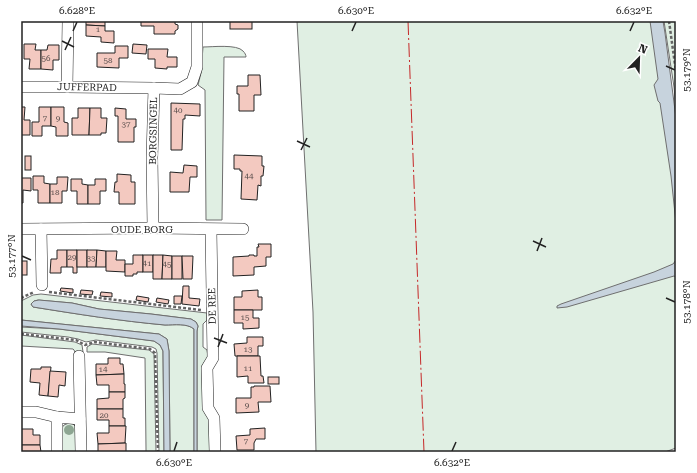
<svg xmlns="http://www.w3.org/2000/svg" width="697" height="473" font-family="'Roboto Serif',serif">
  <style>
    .green { fill: #e0efe3; stroke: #6f6f6f }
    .water { fill: #c7d3dd; stroke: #6f6f6f }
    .building { fill: #f3c9c0; stroke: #222 }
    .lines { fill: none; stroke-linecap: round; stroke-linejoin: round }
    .street-casing { stroke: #222; stroke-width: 12 }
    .path { stroke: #646464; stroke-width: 2.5; stroke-dasharray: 3 2; stroke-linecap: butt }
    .street { stroke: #fff; stroke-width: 11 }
    .power { stroke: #c62828; stroke-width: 1; stroke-dasharray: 14 3 2 3; stroke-linecap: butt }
    .tree { fill: #8da692 }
    .ticks { fill: none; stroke: #222; stroke-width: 1.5 }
    .labels { text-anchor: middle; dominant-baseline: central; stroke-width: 3; stroke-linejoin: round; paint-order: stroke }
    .number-label { font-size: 8px; fill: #564c4a }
    .street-label { font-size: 10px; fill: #222; stroke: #fff }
    .neatline { fill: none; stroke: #222; stroke-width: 1.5 }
    .ticks-label { font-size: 10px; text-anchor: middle; fill: #222 }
  </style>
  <rect width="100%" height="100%" fill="#fff"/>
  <g class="green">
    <path d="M 297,21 L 660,21 L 676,141 L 676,448 L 665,452 L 316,452 L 313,312 Z"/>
    <path d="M 664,21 L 676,21 L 676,109 L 674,87 Z"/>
    <path d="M 203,47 C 212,47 237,44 243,51 C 245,53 246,55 246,57 L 224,57 L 222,220 L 206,220 L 205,90 L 198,85 L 201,73 Z"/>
    <path d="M 41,294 L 207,313 L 207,320 L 203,324 L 203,347 L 207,350 L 208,357 L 202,366 L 203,408 L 209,418 L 210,452 L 197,452 L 197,331 L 198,326 L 196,322 L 191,319 L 151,314 L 99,309 L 72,303 L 38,300 L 34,301 L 31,304 L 33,307 C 77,314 121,321 165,325 C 174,325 187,323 194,329 L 194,452 L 170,452 L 169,351 L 167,339 L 159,334 L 21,320 L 21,301 L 33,295 Z"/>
    <path d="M 21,327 L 59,329 L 154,341 L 160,345 L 163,351 L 164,452 L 159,452 L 157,353 L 156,349 L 152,347 L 96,340 L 86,342 L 78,339 L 68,337 L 21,332 Z"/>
    <path d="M 21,335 L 75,342 L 82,345 L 83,352 L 75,352 L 74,350 L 73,349 L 21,346 Z"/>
    <path d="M 92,344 L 149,350 L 154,354 L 156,452 L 146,452 L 146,449 L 145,358 L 105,352 L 87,352 L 87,347 Z"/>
    <path d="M 69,423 L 73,424 L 76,427 L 76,452 L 62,452 L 61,429 L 64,425 Z"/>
  </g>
  <g class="water">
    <path d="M 650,21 L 663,21 L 665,33 L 676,118 L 676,223 L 671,176 L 660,103 L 658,101 L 654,85 L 658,79 Z"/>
    <path d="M 676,260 L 676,277 L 674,276 L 567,307 L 557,308 L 557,306 L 561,304 L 654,272 L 673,264 Z"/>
    <path d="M 39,300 L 72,303 L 99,309 L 151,314 L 191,319 L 196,322 L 198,326 L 197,331 L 197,452 L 194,452 L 194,329 C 187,323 174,325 165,325 C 120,321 77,314 33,307 L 31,304 L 34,301 Z"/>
    <path d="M 21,320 L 159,334 L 167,339 L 169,351 L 170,452 L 164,452 L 163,351 L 160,345 L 154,341 L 59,329 L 21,326 Z"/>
  </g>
  <g class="building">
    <path d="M 86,21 L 105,21 L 105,26 L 86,25 Z"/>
    <path d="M 141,21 L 175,21 L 175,24 L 178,25 L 178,29 L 175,31 L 175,34 L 154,34 L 154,26 L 141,26 Z"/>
    <rect x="230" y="21" width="22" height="8"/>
    <path d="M 86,25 L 105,26 L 105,31 L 114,31 L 114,43 L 101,42 L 101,37 L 86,36 Z"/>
    <path d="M 24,44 L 36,44 L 35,50 L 41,50 L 41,69 L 29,69 L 30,59 L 24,59 Z"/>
    <path d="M 133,44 L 147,45 L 146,54 L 132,53 Z"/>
    <path d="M 48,45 L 59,45 L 59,60 L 53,60 L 53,70 L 41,69 L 41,50 L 47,50 Z"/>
    <path d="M 115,46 L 128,46 L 128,58 L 119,58 L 119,68 L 97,67 L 97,53 L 115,53 Z"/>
    <path d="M 148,49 L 168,49 L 167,57 L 177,57 L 177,67 L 167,67 L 167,69 L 155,68 L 155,59 L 148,59 Z"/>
    <path d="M 248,75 L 260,75 L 261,95 L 254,95 L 254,111 L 239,111 L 239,94 L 237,94 L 237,86 L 248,86 Z"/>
    <path d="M 171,103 L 200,104 L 200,116 L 185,115 L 185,119 L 183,119 L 182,150 L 171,150 Z"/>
    <path d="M 21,107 L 25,107 L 24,120 L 30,120 L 30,135 L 21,135 Z"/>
    <path d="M 39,107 L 51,107 L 51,126 L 42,126 L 42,136 L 32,136 L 32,122 L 39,122 Z"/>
    <path d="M 51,107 L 64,107 L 64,122 L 68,123 L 68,136 L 56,136 L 56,127 L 51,126 Z"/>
    <path d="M 78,108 L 90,108 L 89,135 L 72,135 L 72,118 L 78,118 Z"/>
    <path d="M 90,108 L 101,108 L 101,118 L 107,118 L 106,133 L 101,133 L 101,135 L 89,135 Z"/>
    <path d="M 115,108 L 126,109 L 126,119 L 136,119 L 136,127 L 134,127 L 134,142 L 118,142 L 118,116 L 115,116 Z"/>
    <path d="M 234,155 L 262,156 L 262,166 L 264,166 L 263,176 L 261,176 L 261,186 L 258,185 L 257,200 L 241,199 L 242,171 L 240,171 L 240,169 L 234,169 Z"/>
    <rect x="25" y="156" width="6" height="14"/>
    <path d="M 184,165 L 197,166 L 197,177 L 190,177 L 189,192 L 170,192 L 170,172 L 183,173 Z"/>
    <path d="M 117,174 L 131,175 L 131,182 L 135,182 L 135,204 L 119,204 L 119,192 L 114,192 L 115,182 L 117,182 Z"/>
    <path d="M 33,176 L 44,176 L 44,183 L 50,184 L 50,203 L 38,203 L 38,190 L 33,190 Z"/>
    <path d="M 57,177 L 68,177 L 67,191 L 62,191 L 62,203 L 50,203 L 50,184 L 57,184 Z"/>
    <path d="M 21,178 L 31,178 L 31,191 L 23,190 L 23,203 L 21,203 Z"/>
    <path d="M 71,179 L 82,179 L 82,184 L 88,185 L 88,204 L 77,204 L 77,191 L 71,191 Z"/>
    <path d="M 95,179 L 106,179 L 106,191 L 100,191 L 100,204 L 88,204 L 88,185 L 95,185 Z"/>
    <path d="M 258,244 L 271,244 L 271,257 L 266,257 L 266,266 L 254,267 L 254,275 L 233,276 L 233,257 L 249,256 L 249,255 L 254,255 L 254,256 L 257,256 L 257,247 L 259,247 Z"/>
    <path d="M 57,250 L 67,250 L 67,267 L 61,267 L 61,273 L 50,273 L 51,259 L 57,259 Z"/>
    <path d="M 67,250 L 77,250 L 77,273 L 73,273 L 73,267 L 67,267 Z"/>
    <rect x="77" y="250" width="10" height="17"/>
    <path d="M 87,250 L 97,250 L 96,267 L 87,267 Z"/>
    <path d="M 97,250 L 106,251 L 106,267 L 96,267 Z"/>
    <path d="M 106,251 L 117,251 L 116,260 L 125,260 L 125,272 L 106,271 Z"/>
    <path d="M 133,255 L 143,255 L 143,272 L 137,272 L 137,274 L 133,274 L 133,276 L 125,276 L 125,264 L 133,264 Z"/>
    <rect x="143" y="255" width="10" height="17"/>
    <path d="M 153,255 L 163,255 L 162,279 L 153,279 Z"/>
    <path d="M 163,255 L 172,256 L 172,279 L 162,279 Z"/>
    <rect x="172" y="256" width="10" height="23"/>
    <path d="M 182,256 L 193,256 L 192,279 L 183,279 Z"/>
    <rect x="21" y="261" width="6" height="14"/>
    <path d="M 183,286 L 189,286 L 189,298 L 200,299 L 199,306 L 182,304 Z"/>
    <path d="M 61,288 L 73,289 L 73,293 L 60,291 Z"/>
    <path d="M 81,290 L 93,291 L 92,295 L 80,294 Z"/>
    <path d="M 258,290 L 258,297 L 262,297 L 262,310 L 234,310 L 234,297 L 242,297 L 242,291 Z"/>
    <path d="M 101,292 L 112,293 L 112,297 L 100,296 Z"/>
    <path d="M 137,296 L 149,298 L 148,302 L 136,300 Z"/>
    <path d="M 174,296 L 182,296 L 181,304 L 174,304 Z"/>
    <path d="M 157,298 L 169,300 L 168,304 L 156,302 Z"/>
    <path d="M 234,310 L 253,310 L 253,318 L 259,318 L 259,328 L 243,329 L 243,323 L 234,323 Z"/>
    <path d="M 247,337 L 263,337 L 263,346 L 258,346 L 258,356 L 235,356 L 234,344 L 247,343 Z"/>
    <path d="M 237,356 L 260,356 L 261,376 L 263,376 L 264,383 L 248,383 L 248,376 L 237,377 Z"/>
    <path d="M 108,358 L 120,358 L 120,364 L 123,364 L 124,374 L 96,375 L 96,364 L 108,364 Z"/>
    <path d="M 41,367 L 51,367 L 48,396 L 39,395 L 40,383 L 30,382 L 31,369 L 41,369 Z"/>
    <path d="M 50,371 L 66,372 L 65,386 L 59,385 L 58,397 L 48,396 Z"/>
    <path d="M 124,374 L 124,384 L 125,384 L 125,392 L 109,392 L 109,385 L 97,385 L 96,375 Z"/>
    <rect x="268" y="377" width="11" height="7"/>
    <path d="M 254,386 L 270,386 L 271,402 L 258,402 L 259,412 L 236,413 L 236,398 L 251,398 L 251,387 L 254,387 Z"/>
    <path d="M 109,392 L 125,392 L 125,398 L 123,399 L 123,409 L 97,409 L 97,399 L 109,398 Z"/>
    <path d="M 97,409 L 123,409 L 123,418 L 125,418 L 125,426 L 109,426 L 109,420 L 97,420 Z"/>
    <path d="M 109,426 L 126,426 L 125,443 L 98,444 L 97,433 L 109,433 Z"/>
    <path d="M 265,428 L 265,439 L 256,439 L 254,443 L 254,450 L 237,450 L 236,436 L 250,435 L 250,429 Z"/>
    <path d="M 21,429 L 33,429 L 33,435 L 40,435 L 40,445 L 21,445 Z"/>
    <path d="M 126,443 L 126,452 L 98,452 L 98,444 Z"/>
    <path d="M 21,445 L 40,445 L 41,452 L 21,452 Z"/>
  </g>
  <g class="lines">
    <g class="street-casing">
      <g id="street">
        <path d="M 21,87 L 67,87 L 154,88"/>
        <path d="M 67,87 L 68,21"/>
        <path d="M 153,228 L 152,158 L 154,88 L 180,89 L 192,82 L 197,67 L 197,21"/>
        <path d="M 21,229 L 153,228 L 243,229"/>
        <path d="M 41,229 L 42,285"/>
        <path d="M 211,230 L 213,358 L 207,368 L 208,408 L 214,418 L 215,452"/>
        <path d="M 79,356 L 81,452"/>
        <path d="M 21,412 L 36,412 L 57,417 L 80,419"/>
        <path d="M 57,417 L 57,452"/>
      </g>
    </g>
    <g class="path">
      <path d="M 669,21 L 676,72"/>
      <path d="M 49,292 L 201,310"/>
      <path d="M 21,298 L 34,292"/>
      <path d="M 21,334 L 76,340 L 85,345 L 95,342 L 150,349 L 155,353 L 158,452"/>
    </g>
    <use href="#street" class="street"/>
    <path class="power" d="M 408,21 L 424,452"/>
  </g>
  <circle class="tree" cx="69" cy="430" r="5"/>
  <path class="ticks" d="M 73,31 L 77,22M 352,31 L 356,22M 630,31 L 634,22M 62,41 L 74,47M 65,50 L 71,37M 666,66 L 675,70M 297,141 L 310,147M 301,150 L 307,138M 533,241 L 546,247M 537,251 L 542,238M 22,256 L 31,260M 666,298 L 675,302M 214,338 L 227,343M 218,347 L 223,334M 174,451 L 177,442M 452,451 L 456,442"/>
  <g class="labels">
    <g class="number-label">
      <text x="98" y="29">1</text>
      <text x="46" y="58">56</text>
      <text x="108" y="60">58</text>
      <text x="178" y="110">40</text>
      <text x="45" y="118">7</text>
      <text x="58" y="118">9</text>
      <text x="126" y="124">37</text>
      <text x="249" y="176">44</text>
      <text x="55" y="192">18</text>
      <text x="72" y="257">29</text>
      <text x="91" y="258">33</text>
      <text x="147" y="263">41</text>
      <text x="167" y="264">45</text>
      <text x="245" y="317">15</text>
      <text x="248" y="349">13</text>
      <text x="248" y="368">11</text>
      <text x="103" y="369">14</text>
      <text x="247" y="405">9</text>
      <text x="104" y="415">20</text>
      <text x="246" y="441">7</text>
    </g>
    <g class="street-label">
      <text transform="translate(87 87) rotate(1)">JUFFERPAD</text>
      <text transform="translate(153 131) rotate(-89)">BORGSINGEL</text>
      <text x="142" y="229">OUDE BORG</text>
      <text transform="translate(212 306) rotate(-91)">DE REE</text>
    </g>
  </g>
  <rect width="697" height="473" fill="none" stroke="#ffffff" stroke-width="44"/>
  <g transform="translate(639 58) rotate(23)" stroke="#ffffff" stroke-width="3" paint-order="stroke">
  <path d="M0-3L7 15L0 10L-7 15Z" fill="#222222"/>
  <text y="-6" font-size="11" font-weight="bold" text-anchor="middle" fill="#222222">N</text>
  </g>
  <rect x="22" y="22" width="653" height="429" class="neatline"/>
  <g class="ticks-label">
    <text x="77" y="14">6.628°E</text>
    <text x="356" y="14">6.630°E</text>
    <text x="634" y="14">6.632°E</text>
    <text transform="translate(686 70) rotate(-90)" y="4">53.179°N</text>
    <text transform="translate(11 256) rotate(-90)" y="4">53.177°N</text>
    <text transform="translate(686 302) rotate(-90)" y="4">53.178°N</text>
    <text x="174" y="466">6.630°E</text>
    <text x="452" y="466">6.632°E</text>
  </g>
</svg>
